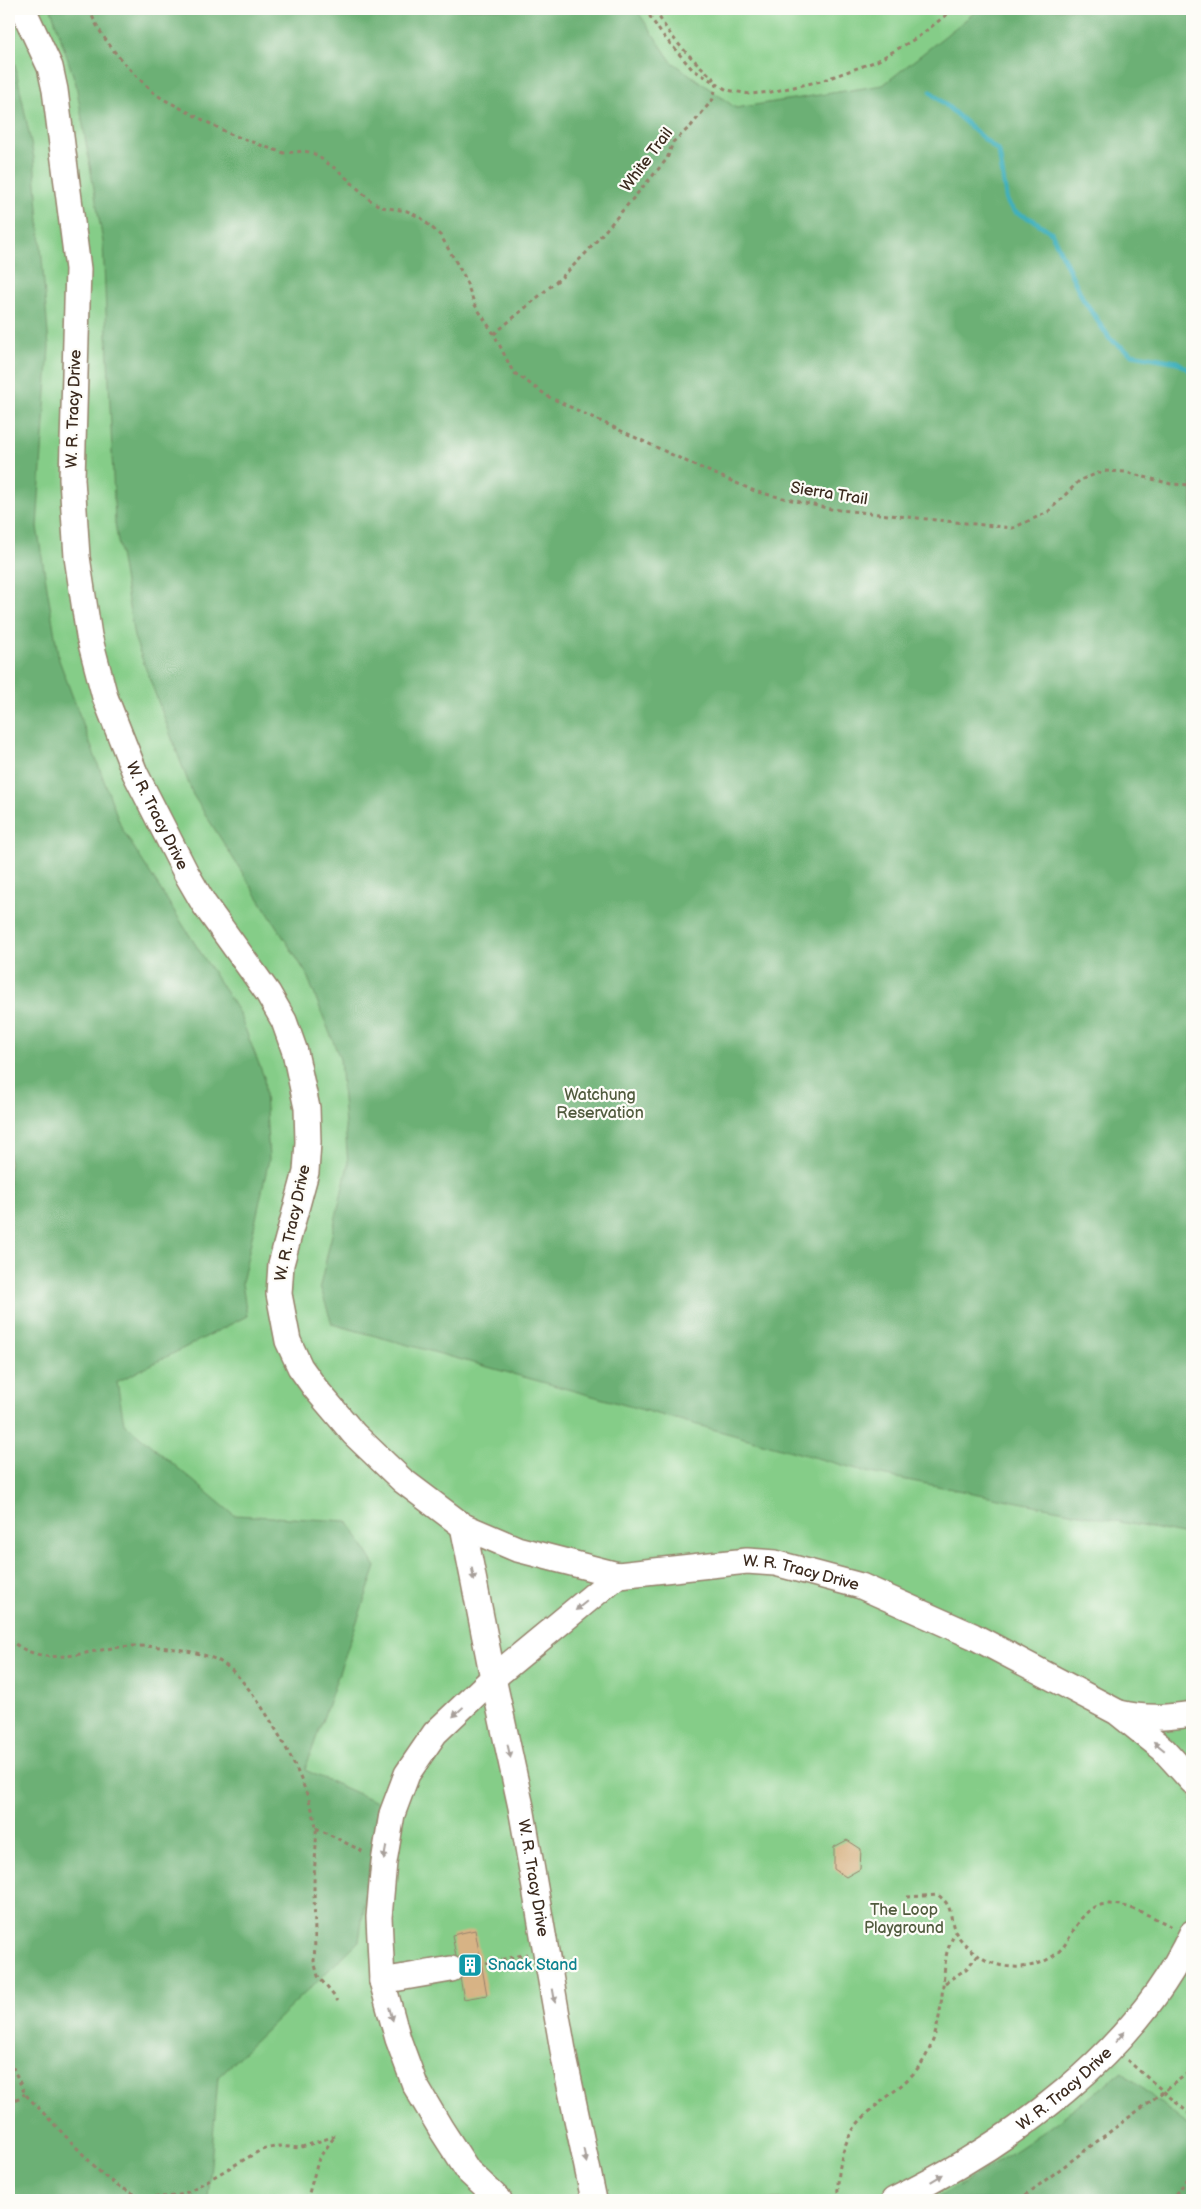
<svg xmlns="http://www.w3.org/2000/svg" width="1201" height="2209" font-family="'Balsamiq Sans',sans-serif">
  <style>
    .green { fill: #85cd88; stroke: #607c53 }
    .forest { fill: #6cb074; stroke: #546d49 }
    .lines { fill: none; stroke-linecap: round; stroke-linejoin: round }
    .stream { stroke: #41b0bc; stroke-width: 5 }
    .building { fill: #d7b385 }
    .minor-casing { stroke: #96826c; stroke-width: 28 }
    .path { stroke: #96826c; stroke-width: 3; stroke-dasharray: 4 4; stroke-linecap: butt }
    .minor { stroke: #fff; stroke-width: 25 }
    .oneway { fill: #a79f9a }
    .labels { text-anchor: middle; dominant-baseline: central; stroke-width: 4.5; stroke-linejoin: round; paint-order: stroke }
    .street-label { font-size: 16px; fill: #3b2a1e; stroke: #fdfcf7 }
    .park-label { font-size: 16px; fill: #515b3e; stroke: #fdfcf7 }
    .culture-label { font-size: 16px; fill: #0d838f; stroke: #fdfcf7; text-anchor: start }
  </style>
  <rect width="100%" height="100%" fill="#fdfcf7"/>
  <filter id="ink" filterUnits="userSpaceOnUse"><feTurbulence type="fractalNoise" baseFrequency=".02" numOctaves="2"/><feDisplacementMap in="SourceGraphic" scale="10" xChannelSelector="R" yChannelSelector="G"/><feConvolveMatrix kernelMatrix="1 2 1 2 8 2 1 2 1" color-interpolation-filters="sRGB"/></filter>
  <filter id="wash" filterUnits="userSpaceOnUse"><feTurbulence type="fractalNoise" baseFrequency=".0096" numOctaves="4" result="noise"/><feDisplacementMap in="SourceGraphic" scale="20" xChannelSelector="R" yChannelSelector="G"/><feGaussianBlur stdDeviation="1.12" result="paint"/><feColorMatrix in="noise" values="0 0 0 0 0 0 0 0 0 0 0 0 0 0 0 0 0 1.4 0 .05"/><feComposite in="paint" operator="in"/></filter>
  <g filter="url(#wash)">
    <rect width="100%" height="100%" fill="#f2daba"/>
    <rect class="green" x="9" y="9" width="1183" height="2191"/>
    <g class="forest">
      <path d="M 51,9 L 636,9 L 671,61 L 736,108 L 883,85 L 979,9 L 1192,9 L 1192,1536 L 871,1473 L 332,1324 L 320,1286 L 348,1165 L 340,1059 L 306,973 L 193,795 L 134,637 L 115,523 L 103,242 L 76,84 Z"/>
      <path d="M 9,35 L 34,158 L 49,347 L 37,527 L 59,660 L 122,829 L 239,1013 L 264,1077 L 269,1159 L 242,1283 L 247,1316 L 117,1382 L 124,1423 L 234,1515 L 348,1521 L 376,1567 L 305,1770 L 379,1803 L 359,1941 L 218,2077 L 208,2200 L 9,2200 Z"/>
      <path d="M 1122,2072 L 1192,2129 L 1192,2200 L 933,2200 C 1001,2164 1062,2119 1122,2072 Z"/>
    </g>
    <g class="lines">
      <path class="stream" d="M 931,92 L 999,152 L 1007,203 L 1015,212 L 1033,220 L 1051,232 L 1083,299 L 1110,339 L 1132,354 L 1177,362 L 1192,372"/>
    </g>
    <g id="blocks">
      <g class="building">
        <path d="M 847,1840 L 861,1849 L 860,1869 L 846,1877 L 834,1869 L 834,1847 Z"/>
        <path d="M 475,1930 L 487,1995 L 464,1999 L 452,1935 Z"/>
      </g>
    </g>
  </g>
  <g filter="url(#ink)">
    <use href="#blocks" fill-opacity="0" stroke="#96826c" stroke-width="1"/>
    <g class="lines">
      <g class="minor-casing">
        <g id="minor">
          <path id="s1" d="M 23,9 L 50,67 L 55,90 L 78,269 L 72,479 L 77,557 L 89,636 L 105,697 L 135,773 L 186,873 L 204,904 L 268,993 L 284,1021 L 295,1052 L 307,1108 L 308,1142 L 306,1172 L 281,1264 L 279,1294 L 288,1341 L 300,1367 L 315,1388 L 354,1434 L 402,1480 L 463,1526 L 517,1549 L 618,1575 L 747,1561 L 775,1563 L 861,1586 L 973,1636 L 1117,1712 L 1163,1749 L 1192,1781"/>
          <path id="s2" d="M 463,1526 L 493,1678 L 521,1807 L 565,2062 L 594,2200"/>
          <path d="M 1119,1713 C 1145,1719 1166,1718 1192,1714"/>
          <path d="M 382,1981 L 451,1969"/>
          <path d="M 499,2200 L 468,2171 L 441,2129 L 415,2085 L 398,2039 L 382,1981 L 379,1917 L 384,1862 L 392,1814 L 407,1774 L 435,1733 L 493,1678 L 618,1575"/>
          <path id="s3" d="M 894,2200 C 1010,2144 1136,2053 1192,1933"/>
        </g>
      </g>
      <g class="path">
        <path d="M 89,9 C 104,45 127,67 154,93 L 163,99 L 230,134 L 263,146 L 284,153 L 304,151 L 313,153 L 340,172 L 370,200 L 381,207 L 407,211 L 421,218 L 441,236 L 464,276 L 475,305 L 494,334 L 513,372 L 549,397 L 692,464 L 757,492 L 831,509 L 1013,528 L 1048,512 L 1080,480 L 1104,471 L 1125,472 L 1171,484 L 1192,485"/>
        <path d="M 645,9 L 661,33 L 692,69 L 727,90 L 750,94 L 771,92 L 821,81 L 877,61 L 918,37 L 954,9"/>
        <path d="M 494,334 L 563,276 L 586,253 L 667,159 L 673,142 L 691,126 L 713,99 L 717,82 C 692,58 671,41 655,9"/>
        <path d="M 9,1639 C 48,1673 89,1647 133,1646 C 159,1646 190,1649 215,1659 C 253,1674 312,1787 316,1828 C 317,1846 314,1866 314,1885 C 314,1910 316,1935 314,1961 L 318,1976 L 338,2001"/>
        <path d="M 316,1828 L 366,1853"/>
        <path d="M 907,1897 L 938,1895 C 955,1908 948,1915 955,1931 C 958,1939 972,1951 979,1956 C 1003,1973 1043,1971 1063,1947 C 1073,1935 1080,1912 1097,1906 C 1121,1898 1151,1917 1173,1927"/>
        <path d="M 486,1963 L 527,1954"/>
        <path d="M 945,1983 L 966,1969 L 978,1955"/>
        <path d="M 9,2059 L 25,2094 L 102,2174 L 116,2185 L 138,2196 L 168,2197 L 184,2194 L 261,2150 L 279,2146 L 299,2148 L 335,2136"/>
        <path d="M 1127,2060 L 1192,2116"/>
        <path d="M 9,2104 L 25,2094"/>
        <path d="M 307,2200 L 319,2158 L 335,2136"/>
        <path d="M 838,2200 C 837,2174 841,2141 860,2121 C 880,2099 907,2086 923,2061 C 943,2029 941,1993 946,1957 C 947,1949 952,1940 955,1932"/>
        <path d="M 1019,2200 L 1192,2070"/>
        <path d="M 1170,2200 L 1192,2175"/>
      </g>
      <use href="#minor" class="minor"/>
    </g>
    <defs><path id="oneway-solid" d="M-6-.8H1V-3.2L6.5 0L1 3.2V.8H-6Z" transform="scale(1.25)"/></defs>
    <g class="oneway">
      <use href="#oneway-solid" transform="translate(473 1574) rotate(79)"/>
      <use href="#oneway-solid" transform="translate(581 1606) rotate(141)"/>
      <use href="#oneway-solid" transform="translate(458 1712) rotate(137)"/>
      <use href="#oneway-solid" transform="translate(1159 1746) rotate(-140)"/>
      <use href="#oneway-solid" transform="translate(509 1751) rotate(77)"/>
      <use href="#oneway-solid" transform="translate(385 1853) rotate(100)"/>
      <use href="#oneway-solid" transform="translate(554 1996) rotate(80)"/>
      <use href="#oneway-solid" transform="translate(391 2014) rotate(75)"/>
      <use href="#oneway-solid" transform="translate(1120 2037) rotate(-49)"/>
      <use href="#oneway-solid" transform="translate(585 2156) rotate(78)"/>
      <use href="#oneway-solid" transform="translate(937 2178) rotate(-31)"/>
    </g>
  </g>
  <defs>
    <g id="building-square" transform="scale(1.25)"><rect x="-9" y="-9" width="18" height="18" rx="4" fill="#0f9aa8" stroke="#fdfcf7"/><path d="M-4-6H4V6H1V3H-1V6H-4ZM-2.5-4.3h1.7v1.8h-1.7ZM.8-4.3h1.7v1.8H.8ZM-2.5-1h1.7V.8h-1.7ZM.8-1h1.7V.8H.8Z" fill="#fff"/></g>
  </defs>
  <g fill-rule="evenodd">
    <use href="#building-square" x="470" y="1965"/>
  </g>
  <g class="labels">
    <g class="street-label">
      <text transform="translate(647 160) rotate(-53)">White Trail</text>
      <text transform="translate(74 409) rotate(-88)">W. R. Tracy Drive</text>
      <text transform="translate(829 494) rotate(9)">Sierra Trail</text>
      <text stroke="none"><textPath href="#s1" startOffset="829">W. R. Tracy Drive</textPath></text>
      <text transform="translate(293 1223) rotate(-78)">W. R. Tracy Drive</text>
      <text stroke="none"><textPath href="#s1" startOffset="2004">W. R. Tracy Drive</textPath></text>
      <text stroke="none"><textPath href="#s2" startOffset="359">W. R. Tracy Drive</textPath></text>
      <text stroke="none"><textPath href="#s3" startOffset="204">W. R. Tracy Drive</textPath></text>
    </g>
    <g class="park-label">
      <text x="600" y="1095">Watchung<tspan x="600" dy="18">Reservation</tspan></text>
      <text x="904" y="1910">The Loop<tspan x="904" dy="18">Playground</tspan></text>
    </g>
    <g class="culture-label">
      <text x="488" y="1965">Snack Stand</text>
    </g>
  </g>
  <rect width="1201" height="2209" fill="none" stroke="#fdfcf7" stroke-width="30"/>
</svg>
